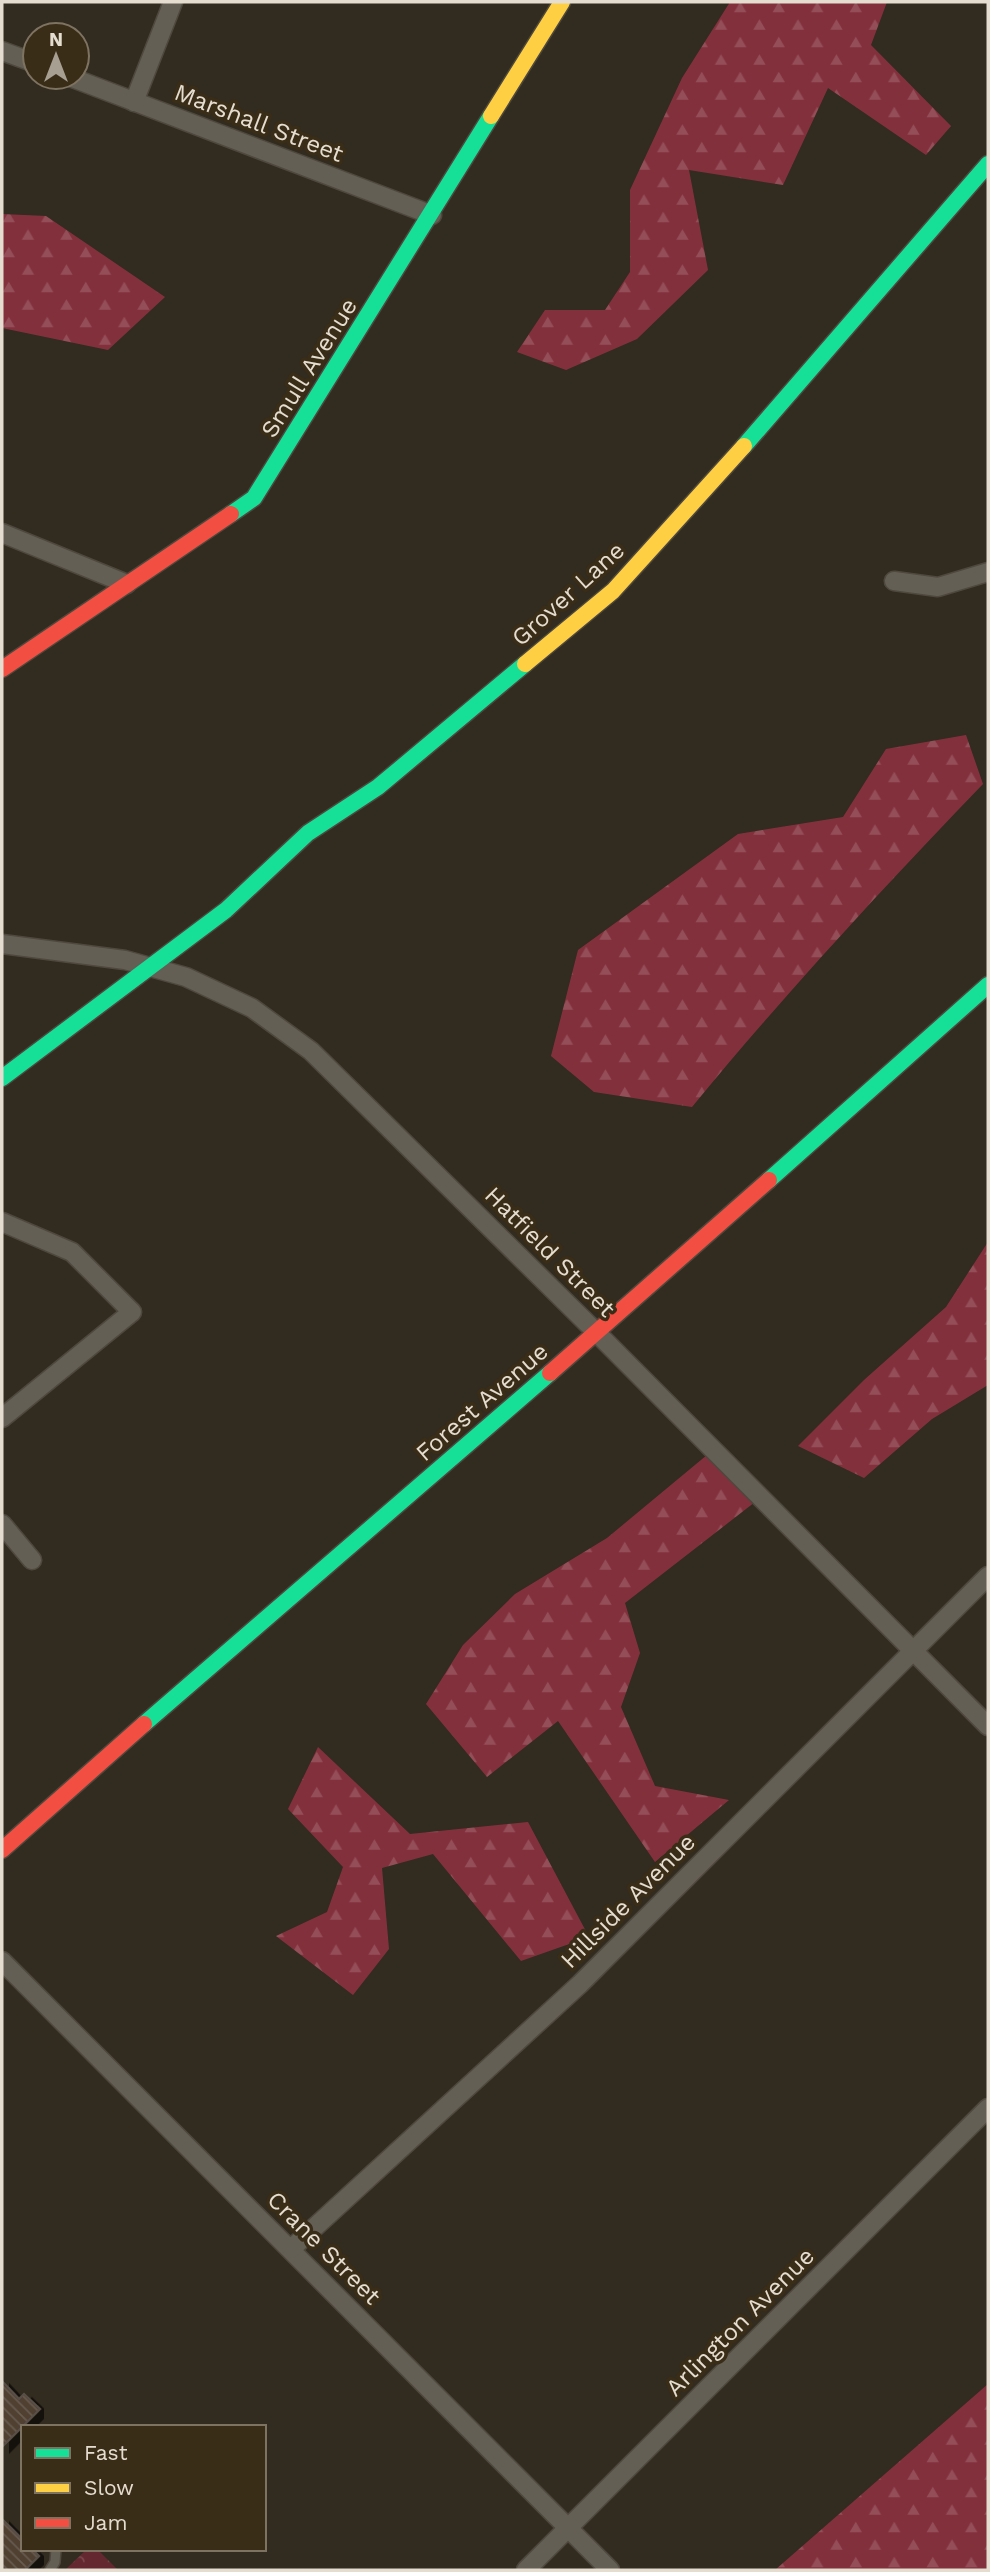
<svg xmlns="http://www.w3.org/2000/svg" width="990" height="2572" font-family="'Work Sans',sans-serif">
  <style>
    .forest { fill: url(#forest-firs) }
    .park { fill: url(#park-crowns) }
    .building { fill: url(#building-back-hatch); stroke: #585048; stroke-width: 2; filter: url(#shadow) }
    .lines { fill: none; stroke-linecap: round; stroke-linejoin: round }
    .lane-casing { stroke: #4e483e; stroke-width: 12 }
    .street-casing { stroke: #4e483e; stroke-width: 21 }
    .fast-casing { stroke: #4e483e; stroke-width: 19 }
    .slow-casing { stroke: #4e483e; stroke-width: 19 }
    .jam-casing { stroke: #4e483e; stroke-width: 19 }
    .lane { stroke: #645f55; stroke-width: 9 }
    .street { stroke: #645f55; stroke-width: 18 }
    .fast { stroke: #16e098; stroke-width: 16 }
    .slow { stroke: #ffcf43; stroke-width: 16 }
    .jam { stroke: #f24e42; stroke-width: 16 }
    .labels { text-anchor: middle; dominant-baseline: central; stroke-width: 7; stroke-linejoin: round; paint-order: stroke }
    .street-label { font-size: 24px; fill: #e5ddd0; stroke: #3a2d17 }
  </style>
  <defs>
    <pattern id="forest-firs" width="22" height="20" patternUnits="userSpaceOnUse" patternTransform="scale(1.75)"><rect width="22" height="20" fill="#83303d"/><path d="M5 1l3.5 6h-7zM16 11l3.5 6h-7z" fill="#944e58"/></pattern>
    <pattern id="park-crowns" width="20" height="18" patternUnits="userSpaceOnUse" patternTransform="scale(1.75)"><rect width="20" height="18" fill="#642830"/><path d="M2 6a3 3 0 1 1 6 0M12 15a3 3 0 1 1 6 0" fill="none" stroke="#7a474d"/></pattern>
    <pattern id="building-back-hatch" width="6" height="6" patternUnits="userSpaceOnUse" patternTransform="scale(1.75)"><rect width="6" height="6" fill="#4f4032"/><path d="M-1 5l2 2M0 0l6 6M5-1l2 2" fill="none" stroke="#685b4f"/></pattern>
    <filter id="shadow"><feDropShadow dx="8" dy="4.5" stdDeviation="0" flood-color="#0009"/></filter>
  </defs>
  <rect width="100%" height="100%" fill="#322b1f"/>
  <g class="forest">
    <path d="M 730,2 L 887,2 L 871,45 L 951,126 L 926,155 L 828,88 L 783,185 L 689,170 L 708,270 L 637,339 L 566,370 L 517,352 L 545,310 L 605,310 L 630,272 L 630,190 L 682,78 Z"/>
    <path d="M 2,214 L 46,216 L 165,297 L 108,350 L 2,328 Z"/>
    <path d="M 966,735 L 983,784 C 882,889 784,995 692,1107 L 594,1092 L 551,1056 L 578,950 L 738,834 L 843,817 L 886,749 Z"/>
    <path d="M 988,1242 L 988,1385 L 932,1419 L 864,1478 L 798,1446 L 864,1380 L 946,1307 Z"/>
    <path d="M 707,1455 L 755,1502 L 625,1603 L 640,1653 L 621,1707 L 655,1786 L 729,1800 L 655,1862 L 558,1721 L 487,1777 L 426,1704 L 463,1645 L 515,1594 L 607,1538 Z"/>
    <path d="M 318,1747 L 410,1834 L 528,1822 L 589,1937 L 521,1961 L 433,1854 L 382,1868 L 389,1949 L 353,1995 L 276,1936 L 327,1912 L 343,1867 L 288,1809 Z"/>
    <path d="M 988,2384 L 988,2570 L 775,2570 Z"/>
  </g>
  <path class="park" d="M 87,2549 L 97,2549 L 118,2570 L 65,2570 Z"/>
  <g class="building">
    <path d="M 2,2381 L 19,2399 L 24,2394 L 40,2409 L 2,2447 Z"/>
    <path d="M 2,2519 L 23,2540 L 23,2549 L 32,2549 L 39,2556 L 25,2570 L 2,2570 Z"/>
  </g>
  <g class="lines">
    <g class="lane-casing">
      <path id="lane" d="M 50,2570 L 55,2562 L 56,2549"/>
    </g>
    <g class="street-casing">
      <g id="street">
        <path d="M 2,51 L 35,63"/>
        <path d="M 70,77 L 432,215"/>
        <path d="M 134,102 L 173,2"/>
        <path d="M 2,533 L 127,584"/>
        <path d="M 894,581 L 938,587 L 988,572"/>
        <path d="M 2,944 L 125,960 L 186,977 L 252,1008 L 311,1051 L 597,1333 L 988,1726"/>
        <path d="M 2,1222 L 72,1252 L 132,1312 L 2,1418"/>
        <path d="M 2,1524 L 32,1560"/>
        <path d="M 2,1961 L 610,2570"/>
        <path d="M 291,2249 L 580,1984 L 988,1576"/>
        <path d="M 526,2570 L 988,2108"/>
      </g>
    </g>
    <g class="fast-casing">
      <g id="fast">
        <path d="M 744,446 L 988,164"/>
        <path d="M 231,514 L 254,498 L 491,116"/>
        <path d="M 2,1078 L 226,910 L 308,833 L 378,787 L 525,664"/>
        <path d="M 769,1180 L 988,985"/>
        <path d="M 144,1724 L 550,1373"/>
      </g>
    </g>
    <g class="slow-casing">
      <g id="slow">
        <path d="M 491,116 L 562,2"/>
        <path d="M 525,664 L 613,591 L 744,446"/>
      </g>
    </g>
    <g class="jam-casing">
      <g id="jam">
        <path d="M 2,669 L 231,514"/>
        <path d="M 550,1373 L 769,1180"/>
        <path d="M 2,1850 L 144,1724"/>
      </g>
    </g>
    <use href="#lane" class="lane"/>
    <use href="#street" class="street"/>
    <use href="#fast" class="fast"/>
    <use href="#slow" class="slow"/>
    <use href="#jam" class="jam"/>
  </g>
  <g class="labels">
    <g class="street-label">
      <text transform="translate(259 123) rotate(21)">Marshall Street</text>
      <text transform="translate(309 368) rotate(-58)">Smull Avenue</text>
      <text transform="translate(568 594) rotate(-42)">Grover Lane</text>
      <text transform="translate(550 1252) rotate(45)">Hatfield Street</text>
      <text transform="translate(482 1402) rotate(-41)">Forest Avenue</text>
      <text transform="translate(628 1901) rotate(-45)">Hillside Avenue</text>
      <text transform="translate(324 2248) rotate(45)">Crane Street</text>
      <text transform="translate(740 2322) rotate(-45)">Arlington Avenue</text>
    </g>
  </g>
  <rect width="990" height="2572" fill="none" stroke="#e5ddd0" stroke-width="7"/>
  <rect x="21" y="2425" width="245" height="126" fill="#3a2d17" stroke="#7e7361" stroke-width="2"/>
  <rect x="35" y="2448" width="35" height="10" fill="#16e098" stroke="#7e7361" stroke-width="2"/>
  <text x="84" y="2460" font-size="21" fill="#e5ddd0">Fast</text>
  <rect x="35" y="2483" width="35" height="10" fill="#ffcf43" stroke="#7e7361" stroke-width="2"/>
  <text x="84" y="2495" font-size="21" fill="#e5ddd0">Slow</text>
  <rect x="35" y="2518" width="35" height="10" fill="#f24e42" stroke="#7e7361" stroke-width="2"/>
  <text x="84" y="2530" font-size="21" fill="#e5ddd0">Jam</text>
  <g transform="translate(56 56)"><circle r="33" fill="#3a2d17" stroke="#7e7361" stroke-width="2"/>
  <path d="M0-5L12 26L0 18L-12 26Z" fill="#a69f92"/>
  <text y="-10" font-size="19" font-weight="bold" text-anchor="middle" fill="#e5ddd0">N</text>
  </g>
</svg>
